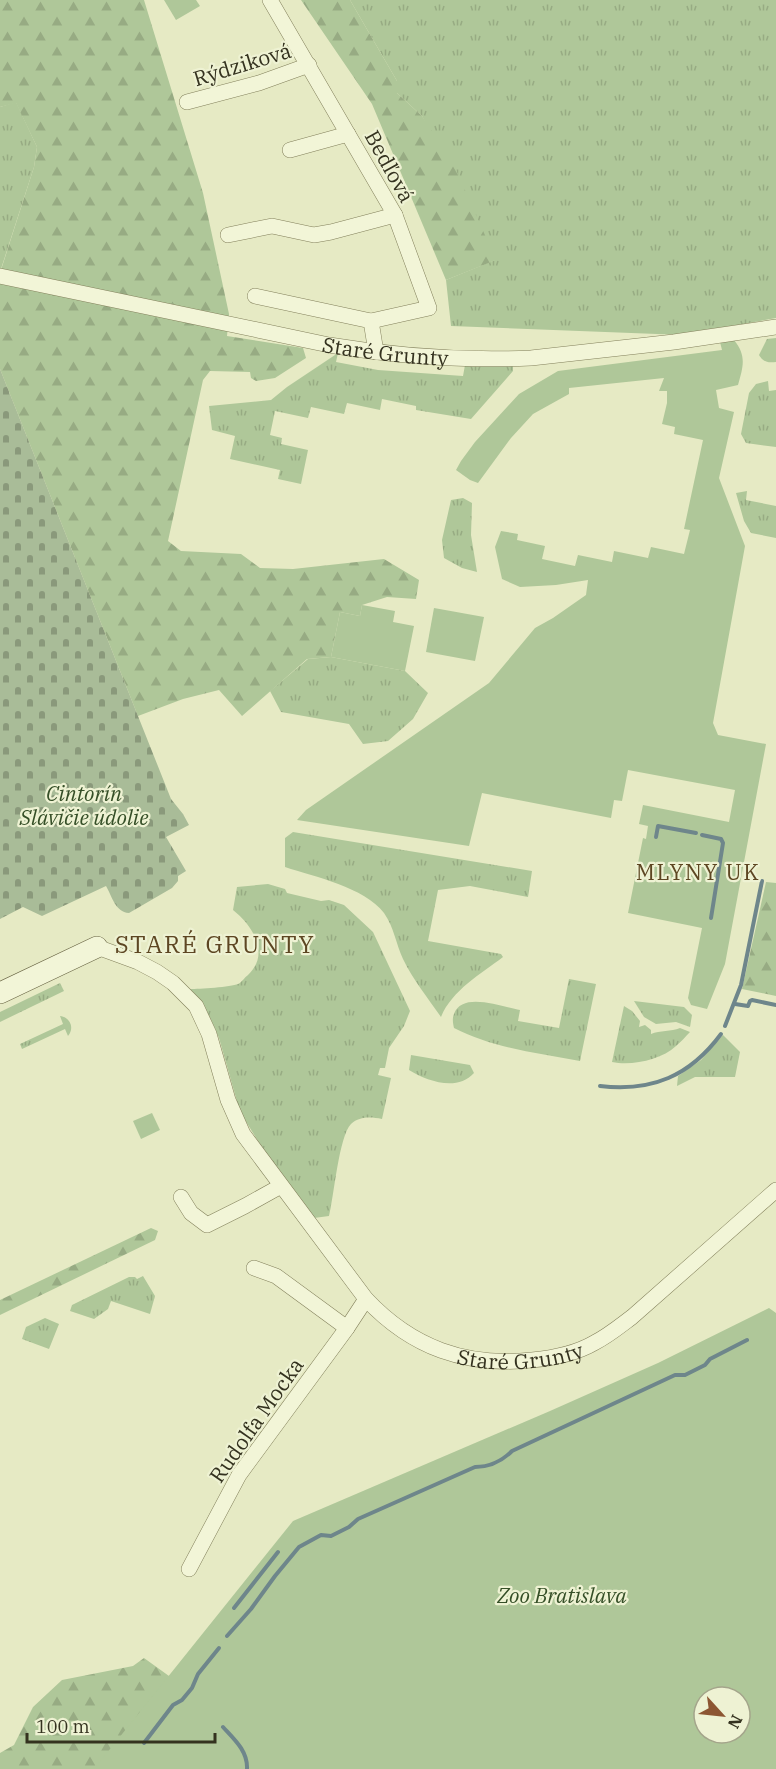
<svg xmlns="http://www.w3.org/2000/svg" width="776" height="1769" font-family="'IBM Plex Serif',serif">
  <style>
    .grass { fill: url(#grass-tufts) }
    .forest { fill: url(#forest-firs) }
    .cemetery { fill: url(#cemetery-stones) }
    .green { fill: #afc799; fill-rule: evenodd }
    .lines { fill: none; stroke-linecap: round; stroke-linejoin: round }
    .stream { stroke: #6e868b; stroke-width: 4 }
    .street-casing { stroke: #83805c; stroke-width: 16 }
    .secondary-casing { stroke: #656140; stroke-width: 22 }
    .street { stroke: #f2f5d7; stroke-width: 15 }
    .secondary { stroke: #f2f5d7; stroke-width: 21 }
    .labels { text-anchor: middle; dominant-baseline: central; stroke-width: 4.5; stroke-linejoin: round; paint-order: stroke }
    .street-label { font-size: 21px; fill: #34321f; stroke: #eef2d3 }
    .park-label { font-size: 21px; font-style: italic; fill: #354f27; stroke: #eef2d3 }
    .neighbourhood-label { font-size: 22px; letter-spacing: 1.5px; fill: #5d4622; stroke: #eef2d3 }
    .quarter-label { font-size: 24px; letter-spacing: 1.5px; fill: #5d4622; stroke: #eef2d3 }
  </style>
  <defs>
    <pattern id="grass-tufts" width="24" height="20" patternUnits="userSpaceOnUse" patternTransform="scale(1.5)"><rect width="24" height="20" fill="#afc799"/><path d="M3 7l-1-3M5 7V3M7 7l1-3M15 17l-1-3M17 17v-4M19 17l1-3" fill="none" stroke="#97ab83"/></pattern>
    <pattern id="forest-firs" width="22" height="20" patternUnits="userSpaceOnUse" patternTransform="scale(1.5)"><rect width="22" height="20" fill="#afc799"/><path d="M5 1l3.5 6h-7zM16 11l3.5 6h-7z" fill="#97ab83"/></pattern>
    <pattern id="cemetery-stones" width="16" height="16" patternUnits="userSpaceOnUse" patternTransform="scale(1.5)"><rect width="16" height="16" fill="#a9bc98"/><path d="M2 7V4a2 2 0 0 1 4 0v3zM10 15v-3a2 2 0 0 1 4 0v3z" fill="#8a997b"/></pattern>
  </defs>
  <rect width="100%" height="100%" fill="#e6eac4"/>
  <g class="grass">
    <path d="M 350,0 L 776,0 L 776,318 L 683,335 L 451,326 L 446,280 L 495,260 L 422,116 L 397,93 L 397,81 Z"/>
    <path d="M 16,102 L 37,147 L 34,167 L 0,272 L 0,107 Z"/>
    <path d="M 776,338 L 776,362 C 768,363 763,362 759,355 L 767,339 Z"/>
    <path d="M 338,353 L 336,362 L 378,370 L 463,376 L 465,365 L 513,366 L 513,371 L 471,419 L 416,410 L 416,406 L 382,399 L 380,410 L 347,403 L 344,414 L 311,407 L 308,418 L 275,411 L 270,435 L 282,438 L 281,444 L 308,450 L 301,484 L 278,479 L 280,470 L 230,459 L 235,436 L 212,430 L 209,406 L 271,400 L 287,387 Z"/>
    <path d="M 768,381 L 769,391 L 776,390 L 776,447 L 746,443 L 741,434 L 749,393 L 756,384 Z"/>
    <path d="M 747,491 L 746,500 L 776,506 L 776,538 L 751,533 L 744,521 L 736,493 Z"/>
    <path d="M 463,498 L 472,503 L 471,535 L 477,572 L 462,568 L 444,558 L 442,540 L 451,500 Z"/>
    <path d="M 331,657 L 405,671 L 428,693 L 413,719 L 388,741 L 363,744 L 349,724 L 281,712 L 270,691 L 308,659 Z"/>
    <path d="M 293,832 L 532,871 L 528,897 L 470,886 L 438,890 L 428,941 L 501,954 L 503,957 C 481,974 452,990 441,1017 C 428,998 413,980 403,959 C 396,944 394,927 384,913 C 364,887 315,877 285,867 L 285,838 Z"/>
    <path d="M 268,884 L 285,889 L 287,893 L 321,901 L 329,900 L 344,905 L 373,932 L 410,1011 L 404,1026 L 389,1048 L 385,1068 L 380,1068 L 378,1075 L 391,1078 L 382,1119 C 371,1117 360,1116 351,1124 C 339,1136 334,1196 329,1216 L 314,1218 L 268,1157 L 240,1112 L 219,1038 L 211,1020 L 202,1002 L 190,989 C 199,989 231,987 238,984 C 241,983 245,977 248,975 C 271,953 252,925 233,910 L 237,887 Z"/>
    <path d="M 569,979 L 596,984 L 580,1061 C 537,1053 493,1048 454,1028 C 453,1024 452,1018 454,1014 C 462,991 502,1007 520,1010 L 518,1021 L 559,1028 Z"/>
    <path d="M 60,983 L 64,991 L 0,1022 L 0,1012 Z"/>
    <path d="M 634,1001 L 684,1007 L 692,1015 L 690,1027 L 676,1022 L 656,1024 L 644,1017 Z"/>
    <path d="M 624,1006 L 632,1011 L 640,1021 L 639,1027 L 645,1025 L 651,1030 L 651,1034 C 660,1030 671,1032 680,1028 L 690,1032 C 685,1037 681,1042 676,1046 C 661,1060 632,1066 612,1062 Z"/>
    <path d="M 60,1016 C 70,1017 75,1028 68,1036 L 65,1029 L 22,1049 L 20,1044 L 63,1024 Z"/>
    <path d="M 723,1035 L 740,1052 L 735,1077 L 695,1077 L 677,1086 L 678,1076 L 701,1060 Z"/>
    <path d="M 411,1055 L 470,1065 L 474,1073 C 457,1092 427,1081 409,1070 Z"/>
    <path d="M 143,1276 L 155,1296 L 150,1314 L 111,1301 L 108,1309 L 94,1319 L 70,1311 L 72,1305 L 129,1277 L 135,1277 L 137,1279 Z"/>
    <path d="M 45,1318 L 59,1324 L 49,1349 L 22,1339 L 26,1327 Z"/>
  </g>
  <g class="forest">
    <path d="M 0,0 L 144,0 L 203,193 L 229,314 L 227,336 L 303,348 L 306,358 L 275,378 L 256,381 L 251,378 L 250,372 L 210,371 L 203,380 L 168,541 L 181,551 L 241,554 L 260,568 L 293,569 L 384,559 L 419,580 L 416,599 L 387,597 L 362,605 L 360,616 L 340,612 L 331,657 L 307,659 L 242,716 L 219,690 L 183,699 L 138,716 L 0,369 L 0,273 L 34,167 L 37,147 L 16,103 L 0,107 Z"/>
    <path d="M 301,0 L 350,0 L 397,81 L 397,93 L 422,116 L 453,163 L 496,260 L 446,280 L 372,104 Z"/>
    <path d="M 766,882 L 776,883 L 776,996 L 742,989 Z"/>
    <path d="M 151,1228 L 158,1231 L 155,1240 L 0,1315 L 0,1300 Z"/>
    <path d="M 144,1658 L 169,1676 L 177,1684 L 110,1769 L 0,1769 L 0,1753 L 14,1745 L 33,1707 L 62,1680 L 133,1666 Z"/>
  </g>
  <path class="cemetery" d="M 0,369 L 171,799 L 183,814 L 189,825 L 166,837 L 186,871 L 178,876 L 178,881 L 172,888 L 129,913 C 115,912 112,896 106,886 L 42,916 L 23,907 L 0,919 Z"/>
  <g class="green">
    <path d="M 164,0 L 196,0 L 200,6 L 176,20 Z"/>
    <path d="M 734,340 C 747,356 743,367 738,385 L 716,390 L 719,408 L 734,412 L 719,478 L 745,546 L 713,723 L 718,735 L 766,744 L 725,964 L 707,1009 L 691,1005 L 688,998 L 702,928 L 628,913 L 643,838 L 646,839 L 648,826 L 639,824 L 643,805 L 729,822 L 735,790 L 628,770 L 622,801 L 614,800 L 611,818 L 482,793 L 469,846 L 297,820 L 306,810 L 489,683 L 535,628 L 553,618 L 586,595 L 588,580 L 556,585 L 520,587 L 502,579 L 495,547 L 501,531 L 518,534 L 517,540 L 545,546 L 542,559 L 575,566 L 578,555 L 612,562 L 614,551 L 648,558 L 651,547 L 684,554 L 690,530 L 684,529 L 703,440 L 674,434 L 675,427 L 662,424 L 667,403 L 667,391 L 659,391 L 664,378 L 569,388 L 569,394 L 533,414 L 511,438 L 478,483 L 470,480 L 456,470 L 461,461 L 475,442 L 519,394 L 558,371 L 722,350 L 720,342 Z"/>
    <path d="M 362,605 L 395,611 L 393,622 L 414,626 L 405,671 L 331,657 L 340,612 L 360,616 Z"/>
    <path d="M 434,608 L 484,617 L 475,661 L 426,652 Z"/>
    <path d="M 152,1113 L 160,1130 L 141,1139 L 133,1121 Z"/>
    <path d="M 769,1308 L 776,1313 L 776,1769 L 94,1769 L 293,1521 L 550,1411 L 658,1363 ZM 704,1697 L 740,1697 L 740,1733 L 704,1733 Z"/>
  </g>
  <g class="lines">
    <g class="stream">
      <path d="M 702,835 L 721,839 L 723,843 L 711,918"/>
      <path d="M 656,837 L 658,826 L 696,833"/>
      <path d="M 735,1004 L 748,1006 L 750,1001 L 752,1000 L 776,1005"/>
      <path d="M 725,1026 L 741,985 L 762,881"/>
      <path d="M 600,1086 C 652,1092 690,1076 721,1034"/>
      <path d="M 234,1608 L 278,1552"/>
      <path d="M 227,1636 L 251,1609 L 275,1576 L 299,1547 L 321,1535 L 331,1536 L 349,1527 L 358,1519 L 475,1467 C 490,1467 502,1461 512,1451 L 675,1375 L 685,1375 L 705,1365 L 710,1359 L 747,1340"/>
      <path d="M 223,1727 C 234,1739 248,1751 247,1769"/>
      <path d="M 144,1743 L 173,1705 L 182,1700 L 192,1688 L 198,1674 L 219,1648"/>
    </g>
    <g class="street-casing">
      <g id="street">
        <path d="M 270,0 L 395,215 L 429,308 L 371,321"/>
        <path d="M 187,102 L 259,83 L 309,65"/>
        <path d="M 290,150 L 348,134"/>
        <path d="M 228,235 L 272,226 L 314,235 L 331,232 L 395,215"/>
        <path id="s1" d="M 0,276 L 329,345 C 395,356 463,361 531,358 L 674,342 L 776,327"/>
        <path d="M 255,296 L 371,321 L 376,352"/>
        <path id="s2" d="M 97,947 L 138,962 L 157,972 L 173,983 L 196,1006 L 209,1034 L 228,1100 L 243,1134 L 366,1299 C 412,1348 466,1367 532,1360 C 553,1358 575,1354 594,1343 C 608,1336 620,1326 632,1317 L 776,1190"/>
        <path d="M 181,1197 L 191,1213 L 207,1225 L 245,1206 L 281,1186"/>
        <path d="M 254,1268 L 276,1276 L 347,1328"/>
        <path d="M 189,1569 L 239,1475 L 347,1328 L 366,1299"/>
      </g>
    </g>
    <g class="secondary-casing">
      <path id="secondary" d="M 0,993 L 97,947"/>
    </g>
    <use href="#street" class="street"/>
    <use href="#secondary" class="secondary"/>
  </g>
  <g class="labels">
    <g class="street-label">
      <text transform="translate(242 64) rotate(-17)">Rýdziková</text>
      <text transform="translate(390 166) rotate(61)">Bedľová</text>
      <text stroke="none"><textPath href="#s1" startOffset="393">Staré Grunty</textPath></text>
      <text stroke="none"><textPath href="#s2" startOffset="632">Staré Grunty</textPath></text>
      <text transform="translate(256 1420) rotate(-55)">Rudolfa Mocka</text>
    </g>
    <g class="park-label">
      <text x="84" y="793">Cintorín<tspan x="84" dy="24">Slávičie údolie</tspan></text>
      <text x="562" y="1595">Zoo Bratislava</text>
    </g>
    <g class="neighbourhood-label">
      <text x="698" y="871">MLYNY UK</text>
    </g>
    <g class="quarter-label">
      <text x="215" y="944">STARÉ GRUNTY</text>
    </g>
  </g>
  <g transform="translate(722 1715) rotate(117)"><circle r="28" fill="#eef2d3" stroke="#a4a58b" stroke-width="1.5"/>
  <path d="M0-4.5L10 22L0 15L-10 22Z" fill="#8c5632"/>
  <text y="-9" font-size="16" font-weight="bold" text-anchor="middle" fill="#34321f">N</text>
  </g>
  <path d="M27 1733v9h188v-9" fill="none" stroke="#34321f" stroke-width="3"/>
  <text x="36" y="1733" font-size="18" fill="#34321f" stroke="#eef2d3" stroke-width="4.5" paint-order="stroke">100 m</text>
</svg>
